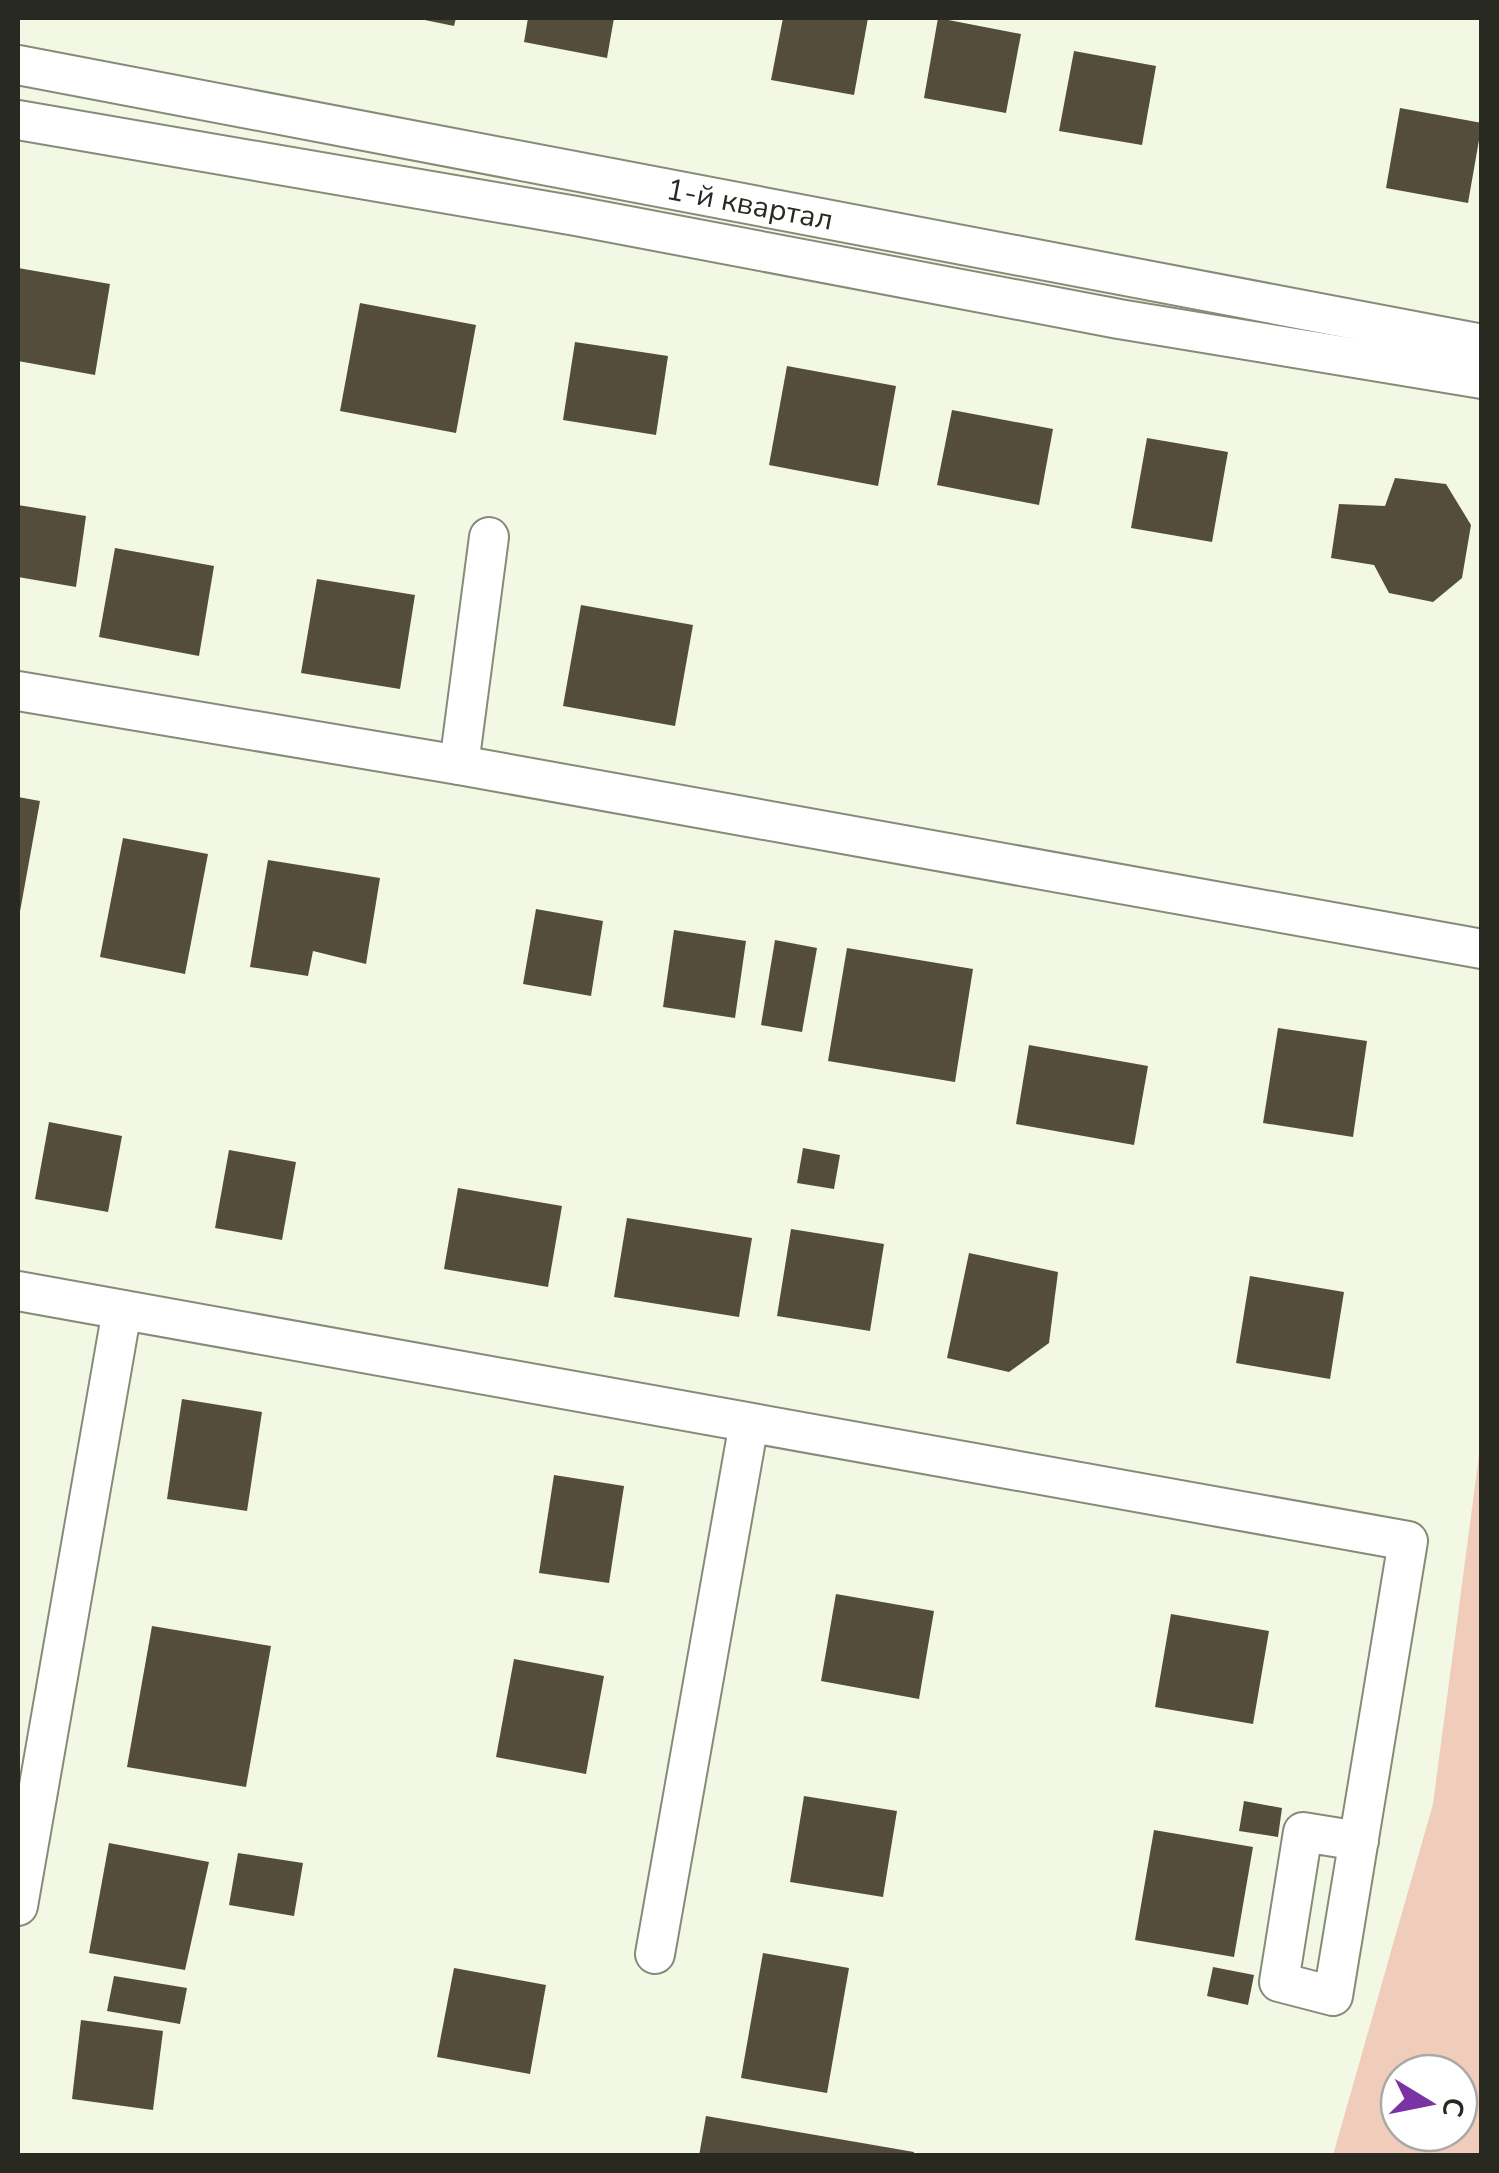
<svg xmlns="http://www.w3.org/2000/svg" width="1499" height="2173" font-family="'Nunito Sans',sans-serif">
  <style>
    .green { fill: #efcdba; fill-rule: evenodd }
    .building { fill: #544d3d }
    .lines { fill: none; stroke-linecap: round; stroke-linejoin: round }
    .minor-casing { stroke: #868b79; stroke-width: 42 }
    .minor { stroke: #fff; stroke-width: 38 }
    .labels { text-anchor: middle; dominant-baseline: central; stroke-width: 10; stroke-linejoin: round; paint-order: stroke }
    .street-label { font-size: 30px; fill: #282a22; stroke: #fff }
  </style>
  <rect width="100%" height="100%" fill="#f3f8e4"/>
  <path class="green" d="M 1481,1440 L 1481,2155 L 1333,2155 L 1433,1804 ZM 1399,2073 L 1459,2073 L 1459,2133 L 1399,2133 Z"/>
  <g class="building">
    <path d="M 415,18 L 456,18 L 454,26 Z"/>
    <path d="M 528,18 L 614,18 L 607,58 L 524,42 Z"/>
    <path d="M 783,18 L 868,18 L 854,95 L 771,80 Z"/>
    <path d="M 938,18 L 1021,34 L 1006,113 L 924,98 Z"/>
    <path d="M 1074,51 L 1156,66 L 1142,145 L 1059,131 Z"/>
    <path d="M 1400,108 L 1482,123 L 1468,203 L 1386,188 Z"/>
    <path d="M 18,268 L 110,284 L 95,375 L 18,361 Z"/>
    <path d="M 360,303 L 476,325 L 456,433 L 340,411 Z"/>
    <path d="M 575,342 L 668,356 L 656,435 L 563,420 Z"/>
    <path d="M 787,366 L 896,386 L 878,486 L 769,465 Z"/>
    <path d="M 952,410 L 1053,429 L 1039,505 L 937,485 Z"/>
    <path d="M 1147,438 L 1228,452 L 1212,542 L 1131,528 Z"/>
    <path d="M 1395,478 L 1446,484 L 1471,525 L 1462,578 L 1433,602 L 1389,593 L 1374,565 L 1331,558 L 1339,504 L 1385,506 Z"/>
    <path d="M 18,505 L 86,516 L 76,587 L 18,577 Z"/>
    <path d="M 115,548 L 214,566 L 199,656 L 99,637 Z"/>
    <path d="M 317,579 L 415,595 L 400,689 L 301,673 Z"/>
    <path d="M 581,605 L 693,625 L 675,726 L 563,706 Z"/>
    <path d="M 18,797 L 40,801 L 19,917 L 18,917 Z"/>
    <path d="M 123,838 L 208,854 L 185,974 L 100,957 Z"/>
    <path d="M 268,860 L 380,878 L 366,964 L 313,951 L 308,976 L 250,967 Z"/>
    <path d="M 536,909 L 603,921 L 591,996 L 523,984 Z"/>
    <path d="M 674,930 L 746,941 L 735,1018 L 663,1007 Z"/>
    <path d="M 775,940 L 817,948 L 802,1032 L 761,1025 Z"/>
    <path d="M 847,948 L 973,969 L 955,1082 L 828,1061 Z"/>
    <path d="M 1278,1028 L 1367,1041 L 1353,1137 L 1263,1123 Z"/>
    <path d="M 1029,1045 L 1148,1066 L 1134,1145 L 1016,1124 Z"/>
    <path d="M 49,1122 L 122,1136 L 108,1212 L 35,1199 Z"/>
    <path d="M 803,1148 L 840,1155 L 834,1189 L 797,1183 Z"/>
    <path d="M 229,1150 L 296,1162 L 282,1240 L 215,1228 Z"/>
    <path d="M 458,1188 L 562,1206 L 548,1287 L 444,1269 Z"/>
    <path d="M 627,1218 L 752,1238 L 739,1317 L 614,1297 Z"/>
    <path d="M 791,1229 L 884,1244 L 870,1331 L 777,1316 Z"/>
    <path d="M 969,1253 L 1058,1272 L 1049,1343 L 1009,1372 L 947,1358 Z"/>
    <path d="M 1250,1276 L 1344,1292 L 1330,1379 L 1236,1363 Z"/>
    <path d="M 182,1399 L 262,1412 L 247,1511 L 167,1499 Z"/>
    <path d="M 554,1475 L 624,1486 L 609,1583 L 539,1573 Z"/>
    <path d="M 836,1594 L 934,1611 L 919,1699 L 821,1681 Z"/>
    <path d="M 1171,1614 L 1269,1631 L 1253,1724 L 1155,1707 Z"/>
    <path d="M 152,1626 L 271,1646 L 246,1787 L 127,1767 Z"/>
    <path d="M 514,1659 L 604,1676 L 586,1774 L 496,1757 Z"/>
    <path d="M 804,1796 L 897,1811 L 883,1897 L 790,1882 Z"/>
    <path d="M 1244,1801 L 1282,1808 L 1278,1837 L 1239,1831 Z"/>
    <path d="M 1154,1830 L 1253,1847 L 1234,1957 L 1135,1940 Z"/>
    <path d="M 109,1843 L 209,1862 L 185,1970 L 89,1953 Z"/>
    <path d="M 238,1853 L 303,1863 L 294,1916 L 229,1905 Z"/>
    <path d="M 763,1953 L 849,1968 L 827,2093 L 741,2078 Z"/>
    <path d="M 1213,1967 L 1254,1975 L 1248,2005 L 1207,1996 Z"/>
    <path d="M 454,1968 L 546,1985 L 530,2074 L 437,2057 Z"/>
    <path d="M 114,1976 L 187,1988 L 180,2024 L 107,2011 Z"/>
    <path d="M 81,2020 L 163,2031 L 153,2110 L 72,2099 Z"/>
    <path d="M 706,2116 L 914,2152 L 913,2156 L 699,2156 Z"/>
  </g>
  <g class="lines">
    <g class="minor-casing">
      <g id="minor">
        <path id="s1" d="M 18,65 L 1482,344"/>
        <path d="M 18,120 L 576,216 L 1119,319 L 1482,379"/>
        <path d="M 18,691 L 459,765 L 1482,949"/>
        <path d="M 459,765 L 489,537"/>
        <path d="M 18,1291 L 1408,1541 L 1333,1996 L 1279,1982 L 1303,1832 L 1359,1841"/>
        <path d="M 18,1906 L 122,1310"/>
        <path d="M 655,1954 L 749,1423"/>
      </g>
    </g>
    <use href="#minor" class="minor"/>
  </g>
  <g class="labels">
    <g class="street-label">
      <text stroke="none"><textPath href="#s1" startOffset="745">1-й квартал</textPath></text>
    </g>
  </g>
  <rect width="1499" height="2173" fill="none" stroke="#282a22" stroke-width="40"/>
  <g transform="translate(1429 2103) rotate(100)"><circle r="48" fill="#ffffff" stroke="#a9aaa7" stroke-width="2.5"/>
  <path d="M0-8L18 38L0 25L-18 38Z" fill="#7b32a4"/>
  <text y="-15" font-size="28" font-weight="bold" text-anchor="middle" fill="#282a22">С</text>
  </g>
</svg>
